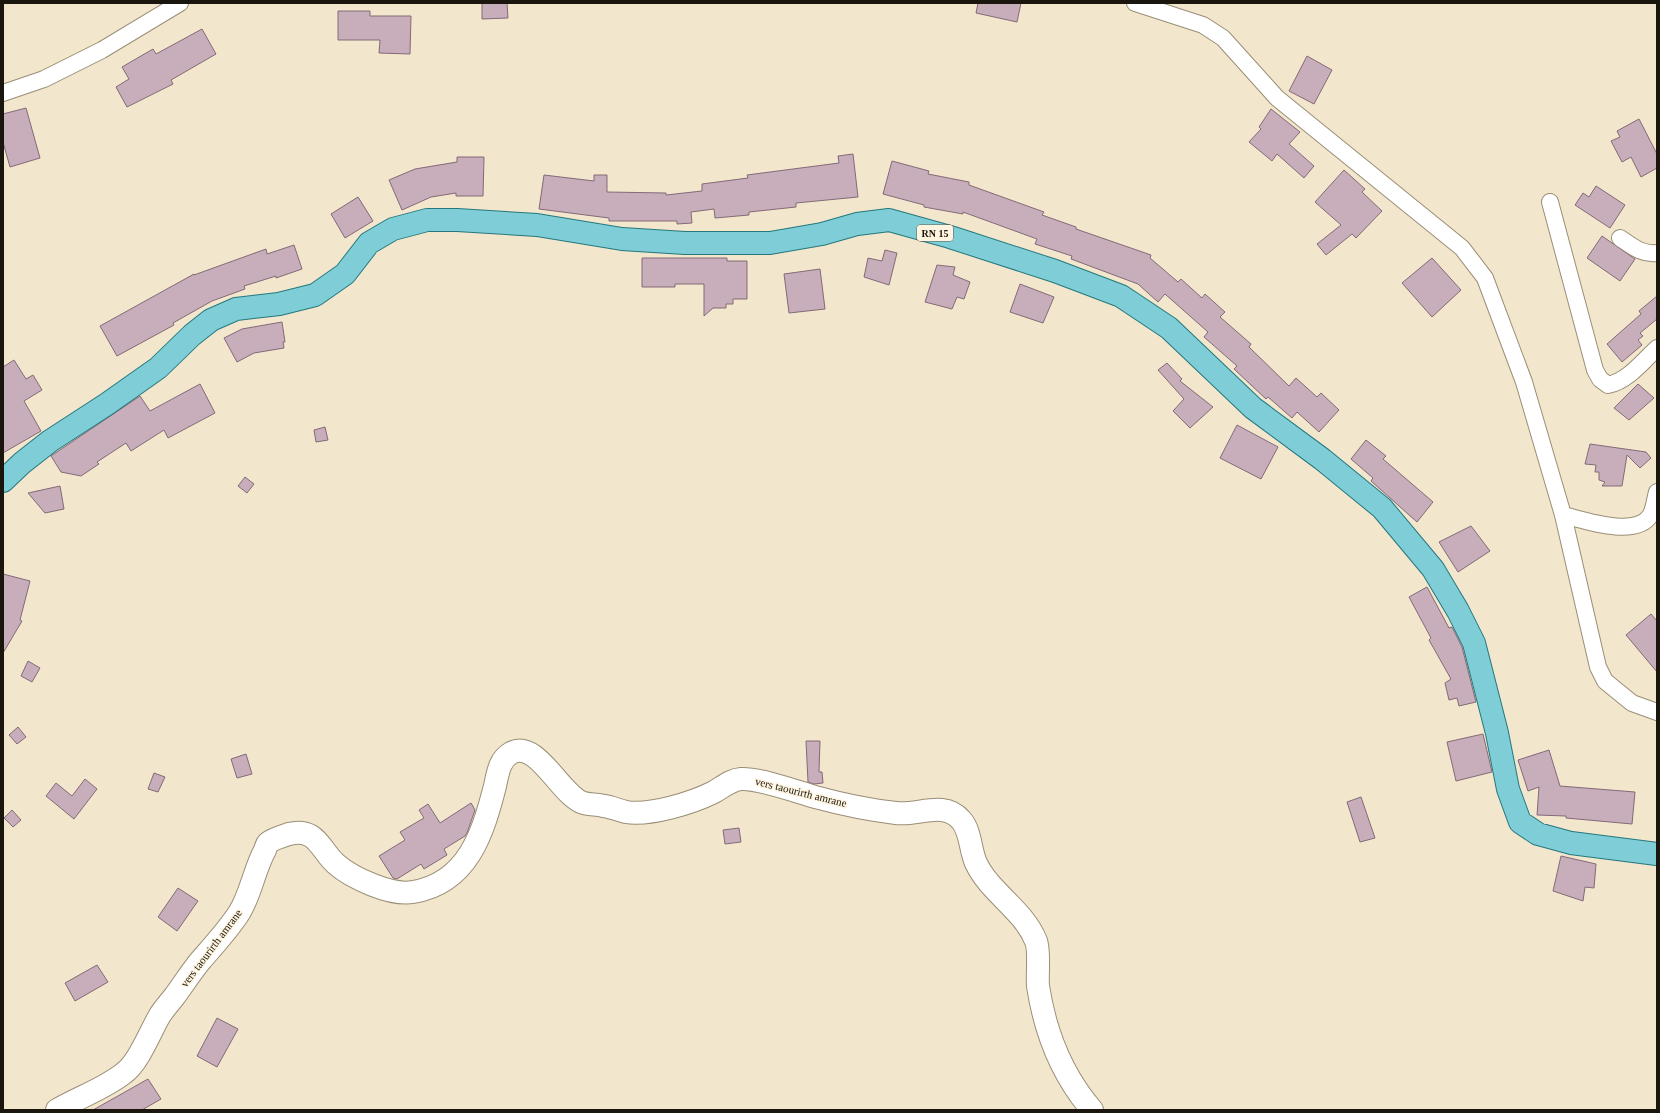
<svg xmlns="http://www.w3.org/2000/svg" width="1660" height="1113" font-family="'Times New Roman',serif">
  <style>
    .building { fill: #c8adba; stroke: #836a77 }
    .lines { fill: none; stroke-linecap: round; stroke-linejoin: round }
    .street-casing { stroke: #9a8e77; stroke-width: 18 }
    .secondary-casing { stroke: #9a8e77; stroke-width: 24 }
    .primary-casing { stroke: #24787d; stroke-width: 24 }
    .street { stroke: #fff; stroke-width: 16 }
    .secondary { stroke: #fff; stroke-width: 22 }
    .primary { stroke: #7fcdd6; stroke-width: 22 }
    .labels { text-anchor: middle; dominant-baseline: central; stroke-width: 3; stroke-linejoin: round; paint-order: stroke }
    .shield { fill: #fef4df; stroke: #5f594c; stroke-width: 1 }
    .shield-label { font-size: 10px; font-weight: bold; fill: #1b160d }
    .street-label { font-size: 11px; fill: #1b160d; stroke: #fef4df }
  </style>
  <rect width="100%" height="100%" fill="#f2e6cd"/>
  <g class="building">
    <path d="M 482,3 L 507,3 L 508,18 L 482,19 Z"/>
    <path d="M 978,3 L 1021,3 L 1017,22 L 976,13 Z"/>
    <path d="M 338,11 L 370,11 L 370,16 L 411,16 L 410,54 L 379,53 L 380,40 L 338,40 Z"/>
    <path d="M 202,29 L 216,54 L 171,80 L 173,84 L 127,107 L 116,87 L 129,79 L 122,67 L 153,49 L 156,54 Z"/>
    <path d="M 1307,56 L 1332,70 L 1314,104 L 1289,91 Z"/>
    <path d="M 26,108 L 40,158 L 10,167 L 3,142 L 3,114 Z"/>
    <path d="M 1271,109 L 1300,132 L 1289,144 L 1314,166 L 1304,178 L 1277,154 L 1272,161 L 1249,142 L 1261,129 L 1259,127 Z"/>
    <path d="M 1639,119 L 1657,154 L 1657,168 L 1641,177 L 1631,157 L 1622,162 L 1611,141 L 1620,137 L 1617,131 Z"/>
    <path d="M 853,154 L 858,197 L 796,203 L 796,207 L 749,212 L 749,215 L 715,218 L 714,209 L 691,212 L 692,223 L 677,224 L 677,221 L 609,221 L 609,218 L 539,209 L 544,175 L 594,181 L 594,175 L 607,175 L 607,192 L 666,193 L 666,195 L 702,191 L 702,184 L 748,178 L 747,175 L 839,163 L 838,156 Z"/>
    <path d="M 457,157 L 484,157 L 483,196 L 456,196 L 456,193 L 431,197 L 402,210 L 389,180 L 415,169 L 457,162 Z"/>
    <path d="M 892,161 L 929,171 L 928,174 L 969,182 L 969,185 L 1044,212 L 1042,215 L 1076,227 L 1076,229 L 1151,255 L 1150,258 L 1178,282 L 1181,279 L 1202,298 L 1205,294 L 1225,312 L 1220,317 L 1251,344 L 1249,347 L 1289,386 L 1296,378 L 1317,397 L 1321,393 L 1339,410 L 1319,432 L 1297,412 L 1292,418 L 1268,397 L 1266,399 L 1234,369 L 1237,366 L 1204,337 L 1208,332 L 1165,294 L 1158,302 L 1138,284 L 1071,259 L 1072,256 L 1035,244 L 1037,239 L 963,212 L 963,214 L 924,207 L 924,205 L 883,194 Z"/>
    <path d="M 1344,170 L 1365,189 L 1362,192 L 1382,211 L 1356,238 L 1352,234 L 1326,255 L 1317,244 L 1341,225 L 1315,202 Z"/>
    <path d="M 1596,186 L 1625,205 L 1610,228 L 1575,205 L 1583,193 L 1589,197 Z"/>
    <path d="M 358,197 L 373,221 L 345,238 L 331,214 Z"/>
    <path d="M 1602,236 L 1635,259 L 1620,281 L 1587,258 Z"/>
    <path d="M 294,245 L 302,269 L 276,278 L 276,276 L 244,286 L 245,289 L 212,301 L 173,323 L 174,325 L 117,356 L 100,326 L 194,274 L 194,275 L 266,249 L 267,254 Z"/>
    <path d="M 885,250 L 897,253 L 889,285 L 864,277 L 868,258 L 882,261 Z"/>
    <path d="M 642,258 L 727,258 L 727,261 L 747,261 L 747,299 L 733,299 L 733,304 L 726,304 L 726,308 L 713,308 L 704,316 L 704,284 L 675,284 L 675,287 L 642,287 Z"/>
    <path d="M 1432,258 L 1461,290 L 1432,317 L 1402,283 Z"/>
    <path d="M 937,265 L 955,267 L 953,275 L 970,282 L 964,299 L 957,297 L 952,309 L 925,302 Z"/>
    <path d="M 820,269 L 825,309 L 789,313 L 784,274 Z"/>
    <path d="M 1020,284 L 1054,297 L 1043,323 L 1010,312 Z"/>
    <path d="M 1657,296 L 1657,319 L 1640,333 L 1643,336 L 1638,340 L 1642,345 L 1622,362 L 1607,344 L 1641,314 L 1639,311 Z"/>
    <path d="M 282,322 L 285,342 L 283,342 L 284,348 L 254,353 L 237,362 L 224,338 L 242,329 Z"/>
    <path d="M 14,360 L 26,379 L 33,375 L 42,390 L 24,401 L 41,431 L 3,453 L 3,367 Z"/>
    <path d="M 1167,363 L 1182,379 L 1180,381 L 1213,407 L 1190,428 L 1173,411 L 1184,399 L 1158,370 Z"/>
    <path d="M 200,384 L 215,413 L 168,438 L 164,430 L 131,451 L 126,443 L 97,462 L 99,464 L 81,476 L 61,472 L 51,456 L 140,396 L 150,411 Z"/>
    <path d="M 1638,384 L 1654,398 L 1629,420 L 1614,408 Z"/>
    <path d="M 1237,425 L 1278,447 L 1261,479 L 1220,458 Z"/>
    <path d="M 325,427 L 328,440 L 316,442 L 314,430 Z"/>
    <path d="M 1366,440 L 1386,456 L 1383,459 L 1433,502 L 1417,522 L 1371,481 L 1373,478 L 1351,459 Z"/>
    <path d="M 1590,444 L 1646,452 L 1651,458 L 1640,468 L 1627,455 L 1622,486 L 1602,486 L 1605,482 L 1599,480 L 1599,472 L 1595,472 L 1596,465 L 1585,464 Z"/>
    <path d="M 245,477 L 254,484 L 247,493 L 238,486 Z"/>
    <path d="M 60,486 L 64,509 L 45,513 L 28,493 Z"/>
    <path d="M 1471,526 L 1490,551 L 1458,572 L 1439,542 Z"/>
    <path d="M 3,574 L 30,581 L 20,620 L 22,621 L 3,653 Z"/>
    <path d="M 1427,587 L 1449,628 L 1452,627 L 1462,647 L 1476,702 L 1459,706 L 1457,698 L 1449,700 L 1445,683 L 1451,679 L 1429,640 L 1431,638 L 1409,597 Z"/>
    <path d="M 1651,614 L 1657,621 L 1657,672 L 1626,635 Z"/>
    <path d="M 28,661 L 40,668 L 32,682 L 21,676 Z"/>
    <path d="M 18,727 L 26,737 L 17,744 L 9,735 Z"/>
    <path d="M 1483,734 L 1492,772 L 1456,781 L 1447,742 Z"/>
    <path d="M 806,741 L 820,741 L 819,772 L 822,772 L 823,783 L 814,784 L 808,782 Z"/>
    <path d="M 1549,750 L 1560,786 L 1635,792 L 1632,824 L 1566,818 L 1566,816 L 1537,815 L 1539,787 L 1528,791 L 1518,760 Z"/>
    <path d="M 246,754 L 252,774 L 237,778 L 231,759 Z"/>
    <path d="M 154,773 L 165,777 L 158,792 L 148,789 Z"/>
    <path d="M 85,779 L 97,789 L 74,819 L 46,796 L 56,783 L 72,796 Z"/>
    <path d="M 1361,797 L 1375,838 L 1360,842 L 1347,802 Z"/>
    <path d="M 471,803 L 475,810 L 467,833 L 465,836 L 444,849 L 447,855 L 424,869 L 421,864 L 397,879 L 393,878 L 379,856 L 405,840 L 400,832 L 424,818 L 419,810 L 428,804 L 440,823 Z"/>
    <path d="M 12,810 L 21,820 L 13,827 L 4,818 Z"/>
    <path d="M 739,828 L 741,842 L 725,844 L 723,830 Z"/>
    <path d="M 1561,856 L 1596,864 L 1594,888 L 1585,887 L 1583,901 L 1553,891 Z"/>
    <path d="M 178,888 L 198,901 L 177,931 L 158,917 Z"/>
    <path d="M 97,965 L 108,982 L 75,1001 L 65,983 Z"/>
    <path d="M 217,1018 L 238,1029 L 217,1067 L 197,1056 Z"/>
    <path d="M 148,1079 L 161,1099 L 142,1110 L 93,1110 Z"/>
  </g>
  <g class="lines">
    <g class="street-casing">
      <g id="street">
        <path d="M 1135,3 L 1203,25 L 1223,38 L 1277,98 L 1462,248 L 1485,278 L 1524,382 L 1563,515 L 1598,667 L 1605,681 L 1632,703 L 1657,712"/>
        <path d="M 3,93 L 44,79 L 102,50 L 180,3"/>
        <path d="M 1550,202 L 1595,370 L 1600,379 L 1608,385 C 1628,381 1643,361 1657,348"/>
        <path d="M 1620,238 C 1632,246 1642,255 1657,253"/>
        <path d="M 1563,515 C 1584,520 1635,538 1650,516 C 1654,510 1655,499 1657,492"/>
      </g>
    </g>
    <g class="secondary-casing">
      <path id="secondary" d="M 57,1110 C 79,1097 104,1089 124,1073 C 139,1062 150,1032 160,1015 C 164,1009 169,1003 174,997 C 183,985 191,972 201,960 C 214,945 228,930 239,913 C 251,894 254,870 265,850 C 266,847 266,845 268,843 C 273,839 283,836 289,834 C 317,827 320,850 336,864 C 352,878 391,896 413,892 C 468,883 483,833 495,786 C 498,773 499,760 511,753 C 536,739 559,792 581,802 C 588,805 596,804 604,806 C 611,807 618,810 626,812 C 650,816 692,803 714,792 C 723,787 730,780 741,779 C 759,778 795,791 815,797 C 841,804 869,810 896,813 C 918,816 944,800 961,820 C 971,831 970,850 976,863 C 990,893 1023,909 1036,941 C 1040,951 1037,973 1038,986 C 1045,1032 1062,1075 1092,1110"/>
    </g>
    <g class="primary-casing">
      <path id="primary" d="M 3,481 L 22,463 L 50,441 L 107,404 L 158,368 L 192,335 L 211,320 L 236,309 L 279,304 L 315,295 L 345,274 L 369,243 L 393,229 L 427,220 L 457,220 L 537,225 L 622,239 L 685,243 L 770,243 L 822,234 L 857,224 L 889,220 L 950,237 L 1055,271 L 1121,296 L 1169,328 L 1253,408 L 1322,459 L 1382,508 L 1433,569 L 1458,611 L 1474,643 L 1497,733 L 1508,789 L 1520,822 L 1538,834 L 1571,843 L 1657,854"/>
    </g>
    <use href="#street" class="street"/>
    <use href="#secondary" class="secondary"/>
    <use href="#primary" class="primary"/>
  </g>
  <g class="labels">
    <rect class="shield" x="917" y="225" width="36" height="16" rx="3"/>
    <g class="shield-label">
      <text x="935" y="233">RN 15</text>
    </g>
    <g class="street-label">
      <text transform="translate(801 792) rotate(14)">vers taourirth amrane</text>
      <text transform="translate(211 948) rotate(-53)">vers taourirth amrane</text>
    </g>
  </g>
  <rect width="1660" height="1113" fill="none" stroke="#1b160d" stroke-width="8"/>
</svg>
